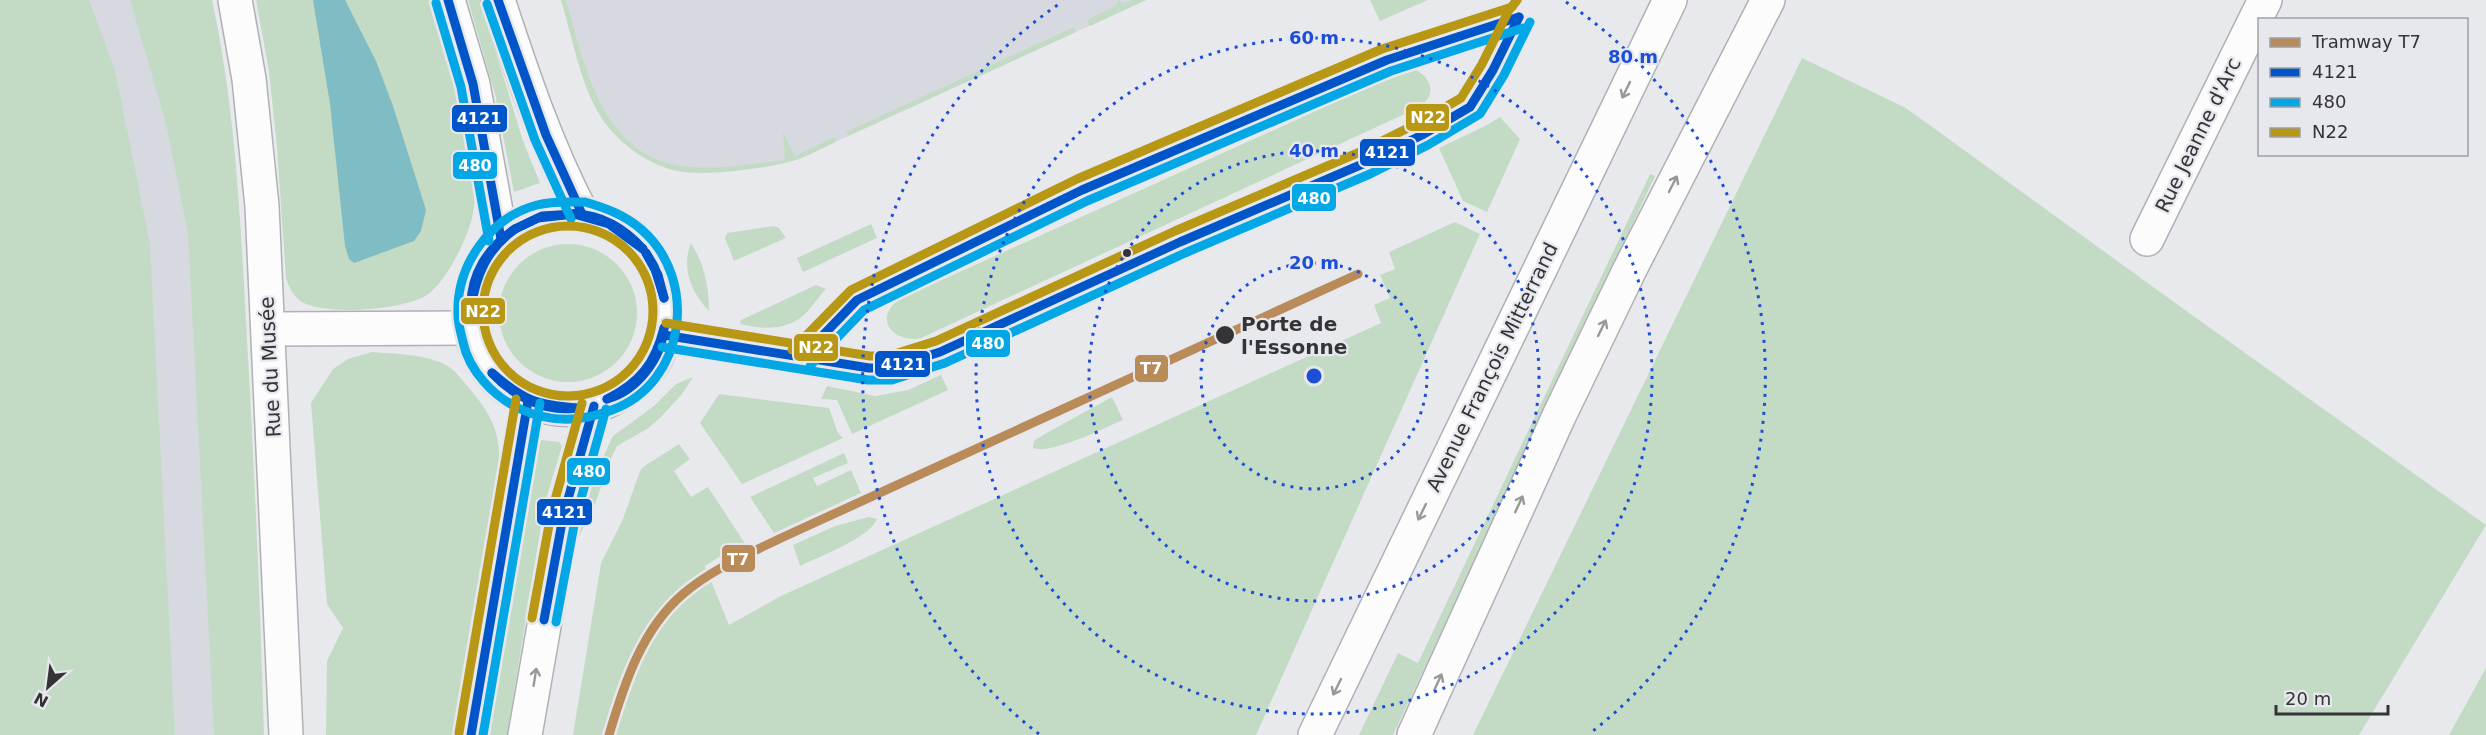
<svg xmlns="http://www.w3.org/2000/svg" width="2486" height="735" font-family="'DejaVu Sans',sans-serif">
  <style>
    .built { fill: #d7d9e1 }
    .green { fill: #c3dbc4 }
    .water { fill: #80bcc3 }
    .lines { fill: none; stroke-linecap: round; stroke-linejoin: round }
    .minor-casing { stroke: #b0b1b4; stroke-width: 36 }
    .major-casing { stroke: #b0b1b4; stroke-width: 36 }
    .minor { stroke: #fcfcfc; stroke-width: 33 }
    .major { stroke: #fcfcfc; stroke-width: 33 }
    .bus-1-casing { stroke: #e7e8ee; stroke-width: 14 }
    .bus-2-casing { stroke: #e7e8ee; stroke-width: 14 }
    .bus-3-casing { stroke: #e7e8ee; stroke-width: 14 }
    .bus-1 { stroke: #0055c8; stroke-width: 9 }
    .bus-2 { stroke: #03a7e5; stroke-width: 9 }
    .bus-3 { stroke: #b89714; stroke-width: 9 }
    .tram-1-casing { stroke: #e7e8ee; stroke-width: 14 }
    .tram-1 { stroke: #b98b59; stroke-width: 9 }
    .oneway { stroke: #989899 }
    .ring { fill: none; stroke: #1d4ed8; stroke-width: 3; stroke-dasharray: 3 6 }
    .bus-dot { fill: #343436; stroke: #e7e8ee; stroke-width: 2 }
    .labels { text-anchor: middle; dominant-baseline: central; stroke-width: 4.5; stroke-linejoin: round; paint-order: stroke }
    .street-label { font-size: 20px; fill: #343436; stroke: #e7e8ee }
    .stop-label { font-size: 20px; font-weight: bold; fill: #343436; stroke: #e7e8ee; text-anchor: start }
    .centre { fill: #1d4ed8; stroke: #e7e8ee; stroke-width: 3 }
    .ring-label { font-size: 18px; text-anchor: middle; font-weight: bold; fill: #1d4ed8; stroke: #e7e8ee; stroke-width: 4.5; stroke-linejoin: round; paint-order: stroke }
    .line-badge { stroke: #e7e8ee; stroke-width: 2 }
    .badge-label { font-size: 16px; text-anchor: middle; font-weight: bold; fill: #fff }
  </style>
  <rect width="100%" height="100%" fill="#e8e9ed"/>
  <g class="built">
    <path d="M 0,0 L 174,0 L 232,735 L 0,735 Z"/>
    <path d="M 561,0 L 1146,0 L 798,159 L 770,166 L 708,172 L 678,171 L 647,159 L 628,146 L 604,122 L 584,78 Z"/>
  </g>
  <g class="green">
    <path d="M 0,0 L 89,0 L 115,70 L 150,244 L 175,735 L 0,735 Z"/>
    <path d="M 130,0 L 212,0 C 235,105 240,214 246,321 C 254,459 260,597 264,735 L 214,735 L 188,233 L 166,124 Z"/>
    <path d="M 256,0 L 429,0 C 445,53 484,160 473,213 C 469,236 447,281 427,295 C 405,310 320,317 299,300 C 292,294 288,285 286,277 L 277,148 L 269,71 Z"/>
    <path d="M 468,0 L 480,0 L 523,141 L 540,183 L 514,192 L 495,94 Z"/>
    <path d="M 561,0 L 566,0 C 585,66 601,155 683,166 C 717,171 752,163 785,160 L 783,132 L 795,156 L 835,137 L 836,142 C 824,147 812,154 799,159 C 773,168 704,177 677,171 C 649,165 619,144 603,120 C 580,86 573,39 561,0 Z"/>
    <path d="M 1118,0 L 1125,3 L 1132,0 L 1146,0 L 1090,26 L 1087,20 L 1116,6 Z"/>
    <path d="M 1370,0 L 1428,0 L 1380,21 Z"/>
    <path d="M 1074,27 L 1076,32 L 848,136 L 846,132 Z"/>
    <path d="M 1802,58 L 1906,108 L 2185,310 L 2486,525 L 2359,735 L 1473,735 Z"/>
    <path d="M 1411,68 C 1425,72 1439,89 1424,103 C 1421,106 1415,109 1411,111 L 921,338 C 900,343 876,326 892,306 C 897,300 906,297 913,293 Z"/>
    <path d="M 1500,117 L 1520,139 L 1487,212 L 1463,201 L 1439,148 L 1487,125 Z"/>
    <path d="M 1650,174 L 1655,176 L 1393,735 L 1359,735 L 1398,653 L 1418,663 Z"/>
    <path d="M 1455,222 L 1480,234 L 1256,735 L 573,735 L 601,563 L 623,519 L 640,471 L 643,467 L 679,444 L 690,459 L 674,471 L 691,497 L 708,487 L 746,545 L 725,553 L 705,566 L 729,625 L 781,596 L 1381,323 L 1374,305 L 1390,298 L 1380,275 L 1395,269 L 1389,252 Z"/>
    <path d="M 871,224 L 877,238 L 803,272 L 797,258 Z"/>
    <path d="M 774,226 L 779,228 L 786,238 L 734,261 L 725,238 L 727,233 Z"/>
    <path d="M 691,243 C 704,263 709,287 709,311 C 691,293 681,267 691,243 Z"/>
    <circle cx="568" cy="313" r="69"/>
    <path d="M 816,285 L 826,289 C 819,296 814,304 808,311 C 790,331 764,330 740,324 L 741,320 Z"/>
    <path d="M 372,352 C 396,354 424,354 446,365 C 455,370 462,380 469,388 C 492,415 501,433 499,469 L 455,735 L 326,735 L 327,661 L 343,628 L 327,604 L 311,403 L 333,369 L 348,359 Z"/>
    <path d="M 941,375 L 948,390 L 852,434 L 837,400 L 821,399 L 827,386 L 875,396 L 908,390 Z"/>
    <path d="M 693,377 L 682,394 L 661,417 L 647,429 L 617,446 L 612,456 L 595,504 L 577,540 L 596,472 L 613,436 L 654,406 L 676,384 Z"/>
    <path d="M 719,394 L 829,408 L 838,433 L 843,438 L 742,484 L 700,423 Z"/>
    <path d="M 1112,397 L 1123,420 C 1104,428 1051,455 1033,448 L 1034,441 L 1043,435 Z"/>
    <path d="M 542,440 L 559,442 L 562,446 L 547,496 L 541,526 L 507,735 L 489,735 L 539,442 Z"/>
    <path d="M 844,453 L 848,463 L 813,478 L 817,486 L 851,470 L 861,493 L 774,533 L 750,497 Z"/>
    <path d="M 869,517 L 877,519 C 871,537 818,557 800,566 L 793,545 L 835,526 Z"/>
    <path d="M 2486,668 L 2486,735 L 2449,735 Z"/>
  </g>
  <path class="water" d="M 313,0 L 345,0 L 376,61 L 393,106 L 426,210 L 421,231 L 414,241 L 354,263 L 349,259 L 345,246 L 330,104 Z"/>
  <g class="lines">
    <g class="minor-casing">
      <g id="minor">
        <path d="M 235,0 L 249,79 L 262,206 L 286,735"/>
        <path d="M 2147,239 L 2265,0"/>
        <path d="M 269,329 L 471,328"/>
      </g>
    </g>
    <g class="major-casing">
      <g id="major">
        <path d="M 448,0 L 473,84 L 501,239"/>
        <path d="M 498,0 C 522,73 546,145 582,214 C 598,219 614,223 628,234 C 671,267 682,344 637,381 C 624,392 610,402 594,406 C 552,418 502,397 481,358 C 452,305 481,236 537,218 C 552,213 567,214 582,214"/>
        <path d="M 471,735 L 528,401"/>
        <path d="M 525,735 L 563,517 L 594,406"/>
        <path d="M 1315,735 L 1670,0"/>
        <path d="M 1414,735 L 1559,416 L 1630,269 L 1768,0"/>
      </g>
    </g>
    <use href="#minor" class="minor"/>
    <use href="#major" class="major"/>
    <g class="bus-1-casing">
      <g id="bus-1">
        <path d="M 448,0 L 473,84 L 501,239"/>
        <path d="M 498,0 L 546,135 L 582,214"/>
        <path d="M 574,214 L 609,224 L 643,249"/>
        <path d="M 574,214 C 601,214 625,229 643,249"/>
        <path d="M 515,229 L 542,216 L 574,214"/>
        <path d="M 515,229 L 538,218 L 574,214"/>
        <path d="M 646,253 L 658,275 L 664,298"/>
        <path d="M 646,253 L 654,266 L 664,298"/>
        <path d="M 471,308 C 470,275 488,247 515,229"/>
        <path d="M 471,308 C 476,275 487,249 515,229"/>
        <path d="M 664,335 L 869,368 L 890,368 L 940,352 L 1180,242 L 1365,163 L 1422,135 L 1470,107 L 1493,70 L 1519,17"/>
        <path d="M 801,358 L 857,300 L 1082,190 L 1387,60 L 1519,17"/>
        <path d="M 492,373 C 523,400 536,405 576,408"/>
        <path d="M 492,373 C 512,395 545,413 576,408"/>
        <path d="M 607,399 C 640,383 655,363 664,328"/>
        <path d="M 607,399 C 637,391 662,358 664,328"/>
        <path d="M 544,620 L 563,517 L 594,406"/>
        <path d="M 471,735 L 528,401"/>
      </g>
    </g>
    <g class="bus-2-casing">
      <g id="bus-2">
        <path d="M 436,3 L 461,87 L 489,241"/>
        <path d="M 487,4 L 535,140 L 571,219"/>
        <path d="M 582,202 C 567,202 552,201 537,205 C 489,218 456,266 458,315 C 458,324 461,333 463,342 C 469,371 494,397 520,409 C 552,423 580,422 612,410 C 686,383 699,280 642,230 C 625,215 606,208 585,202"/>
        <path d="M 662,347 L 868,380 L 892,380 L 945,363 L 1185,253 L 1370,174 L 1428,145 L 1480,114 L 1504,75 L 1530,22"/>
        <path d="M 810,366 L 864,310 L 1087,201 L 1391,71 L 1523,28"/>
        <path d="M 556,622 L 575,520 L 606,409"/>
        <path d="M 483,735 L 540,403"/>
      </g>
    </g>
    <g class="bus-3-casing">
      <g id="bus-3">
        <circle cx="568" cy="311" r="85"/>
        <path d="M 666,323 L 870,356 L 888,356 L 936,341 L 1175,231 L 1360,152 L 1416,124 L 1461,98 L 1482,64 L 1509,10 L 1517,0"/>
        <path d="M 792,350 L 851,290 L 1077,179 L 1382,49 L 1512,7 L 1517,0"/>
        <path d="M 532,618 L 551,514 L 582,403"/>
        <path d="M 459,733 L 516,399"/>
      </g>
    </g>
    <use href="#bus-1" class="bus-1"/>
    <use href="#bus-2" class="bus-2"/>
    <use href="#bus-3" class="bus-3"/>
    <g class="tram-1-casing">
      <path id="tram-1" d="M 609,735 C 624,684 642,629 683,594 C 711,570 746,555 779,539 L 1358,274"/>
    </g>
    <use href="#tram-1" class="tram-1"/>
  </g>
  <defs><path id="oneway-shaft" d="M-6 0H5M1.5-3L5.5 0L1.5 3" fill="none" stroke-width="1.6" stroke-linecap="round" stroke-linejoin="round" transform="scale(1.5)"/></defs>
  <g class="oneway">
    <use href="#oneway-shaft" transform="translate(1626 90) rotate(116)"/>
    <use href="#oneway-shaft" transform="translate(1673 184) rotate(-63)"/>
    <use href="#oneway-shaft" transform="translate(1602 328) rotate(-64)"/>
    <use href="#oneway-shaft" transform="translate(1519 504) rotate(-65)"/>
    <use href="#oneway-shaft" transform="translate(1422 512) rotate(116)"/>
    <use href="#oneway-shaft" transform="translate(535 677) rotate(-81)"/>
    <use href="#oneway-shaft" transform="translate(1438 682) rotate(-65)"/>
    <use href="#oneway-shaft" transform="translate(1337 687) rotate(116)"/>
  </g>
  <g class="ring">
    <circle cx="1314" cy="376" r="113"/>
    <circle cx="1314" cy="376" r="225"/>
    <circle cx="1314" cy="376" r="338"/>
    <path d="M1039 734A451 451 0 0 1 1062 2M1566 2A451 451 0 0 1 1589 734"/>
  </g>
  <g class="bus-dot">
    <circle cx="1127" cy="253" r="5"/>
    <circle cx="1225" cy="335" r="10"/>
  </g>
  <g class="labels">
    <g class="street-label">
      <text transform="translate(2198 135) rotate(-64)">Rue Jeanne d'Arc</text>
      <text transform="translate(270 367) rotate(-93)">Rue du Musée</text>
      <text transform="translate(1492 367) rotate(-64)">Avenue François Mitterrand</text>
    </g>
    <g class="stop-label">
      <text x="1241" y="324">Porte de<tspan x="1241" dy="23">l'Essonne</tspan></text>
    </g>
  </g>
  <circle cx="1314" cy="376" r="9" class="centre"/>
  <g class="ring-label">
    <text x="1314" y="44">60 m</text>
    <text x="1633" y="63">80 m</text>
    <text x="1314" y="157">40 m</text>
    <text x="1314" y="269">20 m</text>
  </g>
  <g class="line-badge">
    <rect x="1405" y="103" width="45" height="29" rx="6" fill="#b89714"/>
    <rect x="451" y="104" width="57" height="29" rx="6" fill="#0055c8"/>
    <rect x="1359" y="138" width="57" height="29" rx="6" fill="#0055c8"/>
    <rect x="452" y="151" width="46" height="29" rx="6" fill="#03a7e5"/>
    <rect x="1291" y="183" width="46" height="29" rx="6" fill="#03a7e5"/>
    <rect x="460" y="297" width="46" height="28" rx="6" fill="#b89714"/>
    <rect x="965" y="329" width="46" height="29" rx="6" fill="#03a7e5"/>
    <rect x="793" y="333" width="46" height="29" rx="6" fill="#b89714"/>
    <rect x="874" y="350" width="57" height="28" rx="6" fill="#0055c8"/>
    <rect x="1134" y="354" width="35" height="29" rx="6" fill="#b98b59"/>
    <rect x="566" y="457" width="45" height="29" rx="6" fill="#03a7e5"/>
    <rect x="536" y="498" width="57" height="28" rx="6" fill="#0055c8"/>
    <rect x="721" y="544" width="35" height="29" rx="6" fill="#b98b59"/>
  </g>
  <g class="badge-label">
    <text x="1428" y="123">N22</text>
    <text x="479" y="124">4121</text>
    <text x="1387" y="158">4121</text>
    <text x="475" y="171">480</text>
    <text x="1314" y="204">480</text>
    <text x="483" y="317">N22</text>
    <text x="988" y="349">480</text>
    <text x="816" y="353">N22</text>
    <text x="903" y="370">4121</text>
    <text x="1151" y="374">T7</text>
    <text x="589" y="477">480</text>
    <text x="564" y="518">4121</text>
    <text x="738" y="565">T7</text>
  </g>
  <rect x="2258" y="18" width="210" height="138" fill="#e7e8ee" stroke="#9fa0a4" stroke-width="1.5"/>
  <rect x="2270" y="38" width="30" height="9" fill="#b98b59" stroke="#9fa0a4" stroke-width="1.5"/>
  <text x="2312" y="48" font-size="18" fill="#343436">Tramway T7</text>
  <rect x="2270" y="68" width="30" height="9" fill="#0055c8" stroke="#9fa0a4" stroke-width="1.5"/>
  <text x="2312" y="78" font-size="18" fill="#343436">4121</text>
  <rect x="2270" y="98" width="30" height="9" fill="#03a7e5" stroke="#9fa0a4" stroke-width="1.5"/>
  <text x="2312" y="108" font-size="18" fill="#343436">480</text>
  <rect x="2270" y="128" width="30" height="9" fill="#b89714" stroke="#9fa0a4" stroke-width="1.5"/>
  <text x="2312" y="138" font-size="18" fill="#343436">N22</text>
  <g transform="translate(48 687) rotate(208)" stroke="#e7e8ee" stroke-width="4.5" paint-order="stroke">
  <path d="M0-4.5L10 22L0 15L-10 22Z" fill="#343436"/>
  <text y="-9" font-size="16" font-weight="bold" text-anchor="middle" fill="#343436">N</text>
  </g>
  <path d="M2276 705v9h112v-9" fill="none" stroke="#343436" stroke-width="3"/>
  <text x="2285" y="705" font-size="18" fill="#343436" stroke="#e7e8ee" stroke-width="4.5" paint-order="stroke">20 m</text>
</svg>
